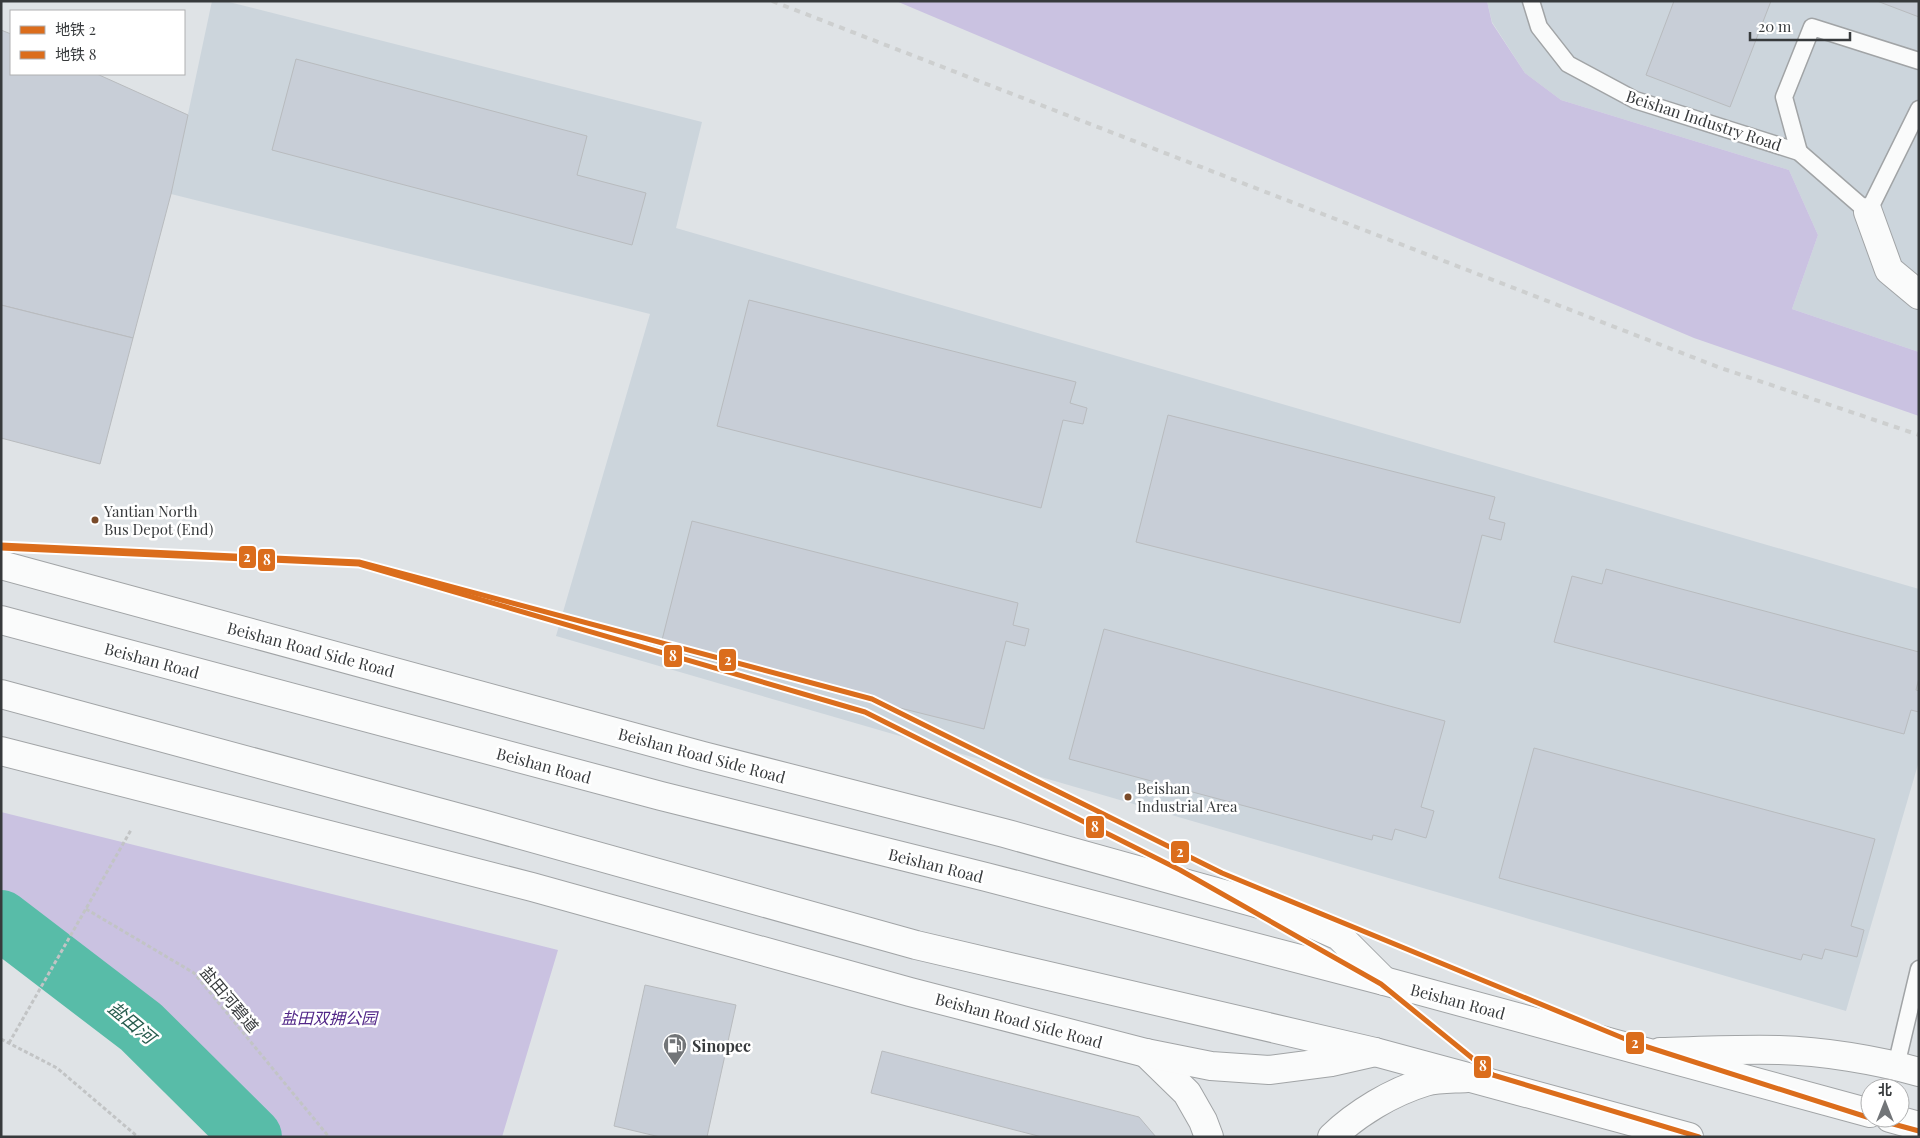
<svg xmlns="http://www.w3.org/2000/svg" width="1920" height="1138" font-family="'Playfair Display','Noto Sans SC',serif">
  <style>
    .built { fill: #ccd5dc }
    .green { fill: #cac2e1 }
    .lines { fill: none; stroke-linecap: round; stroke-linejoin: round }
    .river { stroke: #58bca8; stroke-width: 60 }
    .building { fill: #c8ced7; stroke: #b8bbbe }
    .lane-casing { stroke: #a1a4a6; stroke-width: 19 }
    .street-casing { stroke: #a1a4a6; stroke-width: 30 }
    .secondary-casing { stroke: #a1a4a6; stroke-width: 30 }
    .primary-casing { stroke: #a1a4a6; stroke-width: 30 }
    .path { stroke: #c2c4c5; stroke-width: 3; stroke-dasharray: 4 2.5; stroke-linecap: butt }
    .lane { stroke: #fafbfb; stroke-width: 16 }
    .street { stroke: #fafbfb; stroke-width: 28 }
    .secondary { stroke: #fafbfb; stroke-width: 28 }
    .primary { stroke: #fafbfb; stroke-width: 28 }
    .rail { stroke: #cdcfcf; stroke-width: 4; stroke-dasharray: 6 6; stroke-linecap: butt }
    .metro-1-casing { stroke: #fff; stroke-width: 9 }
    .metro-2-casing { stroke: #fff; stroke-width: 9 }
    .metro-1 { stroke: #db6d1c; stroke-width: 5 }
    .metro-2 { stroke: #db6d1c; stroke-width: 5 }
    .bus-dot { fill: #7a4b2a; stroke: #fff; stroke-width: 2 }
    .labels { text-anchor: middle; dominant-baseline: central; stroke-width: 5; stroke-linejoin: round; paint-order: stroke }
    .bus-label { font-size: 15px; fill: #373a3c; stroke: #fff; text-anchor: start }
    .street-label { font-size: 16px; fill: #373a3c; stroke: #fff }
    .park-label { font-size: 16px; font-style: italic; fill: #522788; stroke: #fff }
    .poi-label { font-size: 16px; font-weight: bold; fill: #373a3c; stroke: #fff; text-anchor: start }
    .water-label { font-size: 18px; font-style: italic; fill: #285c4e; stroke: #fff }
    .line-badge { stroke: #fff; stroke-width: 2 }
    .badge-label { font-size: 14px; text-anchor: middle; font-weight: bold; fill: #fff }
  </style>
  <rect width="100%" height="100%" fill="#dfe3e6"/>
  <g class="built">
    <path d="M 212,1 L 225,1 L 702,122 L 676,228 L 1919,589 L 1919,761 L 1846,1011 L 556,636 L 650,314 L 171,194 Z"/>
    <path d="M 1487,1 L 1919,1 L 1919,352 L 1792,309 L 1818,235 L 1789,170 L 1561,100 L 1525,73 L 1492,22 Z"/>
  </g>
  <g class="green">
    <path d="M 896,1 L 1487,1 L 1492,23 L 1525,73 L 1561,100 L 1789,170 L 1818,235 L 1792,309 L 1919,352 L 1919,416 L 1694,338 Z"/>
    <path d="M 1,812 L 558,950 L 502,1137 L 275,1137 L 210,1066 L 95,961 L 1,903 Z"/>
  </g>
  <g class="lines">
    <path class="river" d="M 1,920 L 141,1027 L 252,1137"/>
  </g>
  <g class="building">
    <path d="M 1674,1 L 1771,1 L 1730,107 L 1646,75 Z"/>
    <path d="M 1877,1 L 1919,1 L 1919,17 Z"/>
    <path d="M 1,30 L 11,34 L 11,74 L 97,74 L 188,115 L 171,194 L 133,338 L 1,305 Z"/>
    <path d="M 296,59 L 587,136 L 577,175 L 646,193 L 632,245 L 272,150 Z"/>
    <path d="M 749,300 L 1076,382 L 1070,403 L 1087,408 L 1083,424 L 1063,420 L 1041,508 L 717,426 Z"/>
    <path d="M 1,305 L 133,338 L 100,464 L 1,438 Z"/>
    <path d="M 1168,415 L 1495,497 L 1489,519 L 1505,523 L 1501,540 L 1482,535 L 1460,623 L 1136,542 Z"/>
    <path d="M 692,521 L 1018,603 L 1013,625 L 1029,629 L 1025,646 L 1006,641 L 984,729 L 660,648 Z"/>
    <path d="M 1606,569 L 1919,652 L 1919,678 L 1916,690 L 1919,691 L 1919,712 L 1911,710 L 1904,734 L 1554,642 L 1572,576 L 1602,584 Z"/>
    <path d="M 1104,629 L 1445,721 L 1421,807 L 1434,811 L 1426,838 L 1395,829 L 1392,840 L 1373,835 L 1372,840 L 1069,759 Z"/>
    <path d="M 1534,748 L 1875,839 L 1851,926 L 1864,930 L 1857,957 L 1825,949 L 1822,959 L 1803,954 L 1801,960 L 1499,878 Z"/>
    <path d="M 645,985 L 736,1005 L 707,1137 L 660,1137 L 614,1126 Z"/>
    <path d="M 882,1051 L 1139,1117 L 1156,1137 L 1042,1137 L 871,1093 Z"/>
  </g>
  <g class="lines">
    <g class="lane-casing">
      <g id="lane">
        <path d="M 1531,1 L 1539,27 L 1568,64 L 1635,100 L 1799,152 L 1868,212 L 1919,109"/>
        <path d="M 1799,152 L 1784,97 L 1812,27 L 1919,61"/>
        <path d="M 1896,1066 L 1919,969"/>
      </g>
    </g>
    <g class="street-casing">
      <g id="street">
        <path d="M 1868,212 L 1889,270 L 1919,295"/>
        <path d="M 1146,1053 L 1187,1093 L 1203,1121 L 1209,1137"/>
        <path d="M 1332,1137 C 1357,1113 1392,1092 1425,1082 C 1438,1078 1454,1079 1467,1078"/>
      </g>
    </g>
    <g class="secondary-casing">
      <g id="secondary">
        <path d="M 1,565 L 703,756 L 1004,833 L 1281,910 L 1339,936 L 1384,981"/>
        <path d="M 1,751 L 532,887 L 910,992 L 1146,1053 L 1211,1066 L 1269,1070 L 1331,1062 L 1375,1052"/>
        <path d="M 1660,1052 C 1699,1051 1739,1049 1779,1050 C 1822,1051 1877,1060 1919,1072"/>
      </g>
    </g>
    <g class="primary-casing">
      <g id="primary">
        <path d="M 1,620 L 661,796 L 986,877 L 1384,981 L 1870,1113"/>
        <path d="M 1,694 L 482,824 L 916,945 L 1375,1052 L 1689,1137"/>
        <path d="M 1890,1118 L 1919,1126"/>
      </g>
    </g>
    <g class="path">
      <path d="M 86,909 L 194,973 L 329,1137"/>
      <path d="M 1,1039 L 57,1068 L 138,1137"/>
      <path d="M 9,1043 L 131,830"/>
    </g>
    <use href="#lane" class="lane"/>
    <use href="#street" class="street"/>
    <use href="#secondary" class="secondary"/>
    <use href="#primary" class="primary"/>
    <path class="rail" d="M 772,1 L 1718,367 L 1919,435"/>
    <g class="metro-1-casing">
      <g id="metro-1">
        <path d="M 1,545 L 359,562 L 872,699 L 1222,873 L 1635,1043 L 1870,1118"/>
        <path d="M 1871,1118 L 1919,1131"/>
      </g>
    </g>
    <g class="metro-2-casing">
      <path id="metro-2" d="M 1,548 L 359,564 L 865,712 L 1180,870 L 1381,984 L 1493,1075 L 1699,1137"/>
    </g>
    <use href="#metro-1" class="metro-1"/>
    <use href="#metro-2" class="metro-2"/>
  </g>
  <defs>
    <g id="fuel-pin" transform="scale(1.25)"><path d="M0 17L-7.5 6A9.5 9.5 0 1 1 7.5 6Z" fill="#727578" stroke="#fff"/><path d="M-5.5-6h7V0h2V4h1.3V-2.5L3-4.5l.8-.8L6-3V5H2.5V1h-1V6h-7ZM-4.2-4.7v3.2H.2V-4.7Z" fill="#fff"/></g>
  </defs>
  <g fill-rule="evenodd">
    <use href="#fuel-pin" x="675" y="1045"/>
  </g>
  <g class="bus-dot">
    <circle cx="95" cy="520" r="4.5"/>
    <circle cx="1128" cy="797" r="4.5"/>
  </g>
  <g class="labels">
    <g class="bus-label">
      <text x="104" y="511">Yantian North<tspan x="104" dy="18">Bus Depot (End)</tspan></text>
      <text x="1137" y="788">Beishan<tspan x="1137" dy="18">Industrial Area</tspan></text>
    </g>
    <g class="street-label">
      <text transform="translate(1704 120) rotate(18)">Beishan Industry Road</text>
      <text transform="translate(311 649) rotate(15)">Beishan Road Side Road</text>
      <text transform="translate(152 660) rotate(15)">Beishan Road</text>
      <text transform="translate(702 755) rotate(15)">Beishan Road Side Road</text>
      <text transform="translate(544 765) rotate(15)">Beishan Road</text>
      <text transform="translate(936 865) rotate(14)">Beishan Road</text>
      <text transform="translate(230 999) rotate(50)">盐田河碧道</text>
      <text transform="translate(1458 1001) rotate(15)">Beishan Road</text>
      <text transform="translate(1019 1020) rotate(15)">Beishan Road Side Road</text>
    </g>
    <g class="park-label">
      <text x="329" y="1017">盐田双拥公园</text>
    </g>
    <g class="poi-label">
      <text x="692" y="1045">Sinopec</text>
    </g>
    <g class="water-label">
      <text transform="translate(132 1022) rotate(40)">盐田河</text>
    </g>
  </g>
  <g class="line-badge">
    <rect x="238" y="545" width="19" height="24" rx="5" fill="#db6d1c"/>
    <rect x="257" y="548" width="19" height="24" rx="5" fill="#db6d1c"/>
    <rect x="663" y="644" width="20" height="24" rx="5" fill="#db6d1c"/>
    <rect x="718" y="648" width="19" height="24" rx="5" fill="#db6d1c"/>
    <rect x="1085" y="815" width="20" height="24" rx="5" fill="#db6d1c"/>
    <rect x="1170" y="840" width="20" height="24" rx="5" fill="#db6d1c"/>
    <rect x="1625" y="1031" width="20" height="24" rx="5" fill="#db6d1c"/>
    <rect x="1473" y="1055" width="19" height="24" rx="5" fill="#db6d1c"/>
  </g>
  <g class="badge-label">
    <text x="247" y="562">2</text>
    <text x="267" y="565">8</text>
    <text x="673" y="661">8</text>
    <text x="728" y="665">2</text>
    <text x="1095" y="832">8</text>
    <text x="1180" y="857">2</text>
    <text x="1635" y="1048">2</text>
    <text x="1483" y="1071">8</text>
  </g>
  <rect width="1920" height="1138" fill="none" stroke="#373a3c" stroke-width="5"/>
  <rect x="10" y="10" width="175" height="65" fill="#ffffff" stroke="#afb0b1"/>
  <rect x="20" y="26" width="25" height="8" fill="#db6d1c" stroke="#afb0b1"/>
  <text x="55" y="35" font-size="15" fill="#373a3c">地铁 2</text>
  <rect x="20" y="51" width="25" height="8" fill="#db6d1c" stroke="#afb0b1"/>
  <text x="55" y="60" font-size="15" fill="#373a3c">地铁 8</text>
  <g transform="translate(1885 1103)"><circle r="24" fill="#ffffff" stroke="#afb0b1"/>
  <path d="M0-4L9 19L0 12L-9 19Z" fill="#727578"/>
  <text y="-8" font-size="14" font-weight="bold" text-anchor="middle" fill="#373a3c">北</text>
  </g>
  <path d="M1750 32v8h100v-8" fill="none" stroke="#373a3c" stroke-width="2.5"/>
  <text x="1758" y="32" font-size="15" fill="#373a3c" stroke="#ffffff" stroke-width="4" paint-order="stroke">20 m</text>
</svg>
